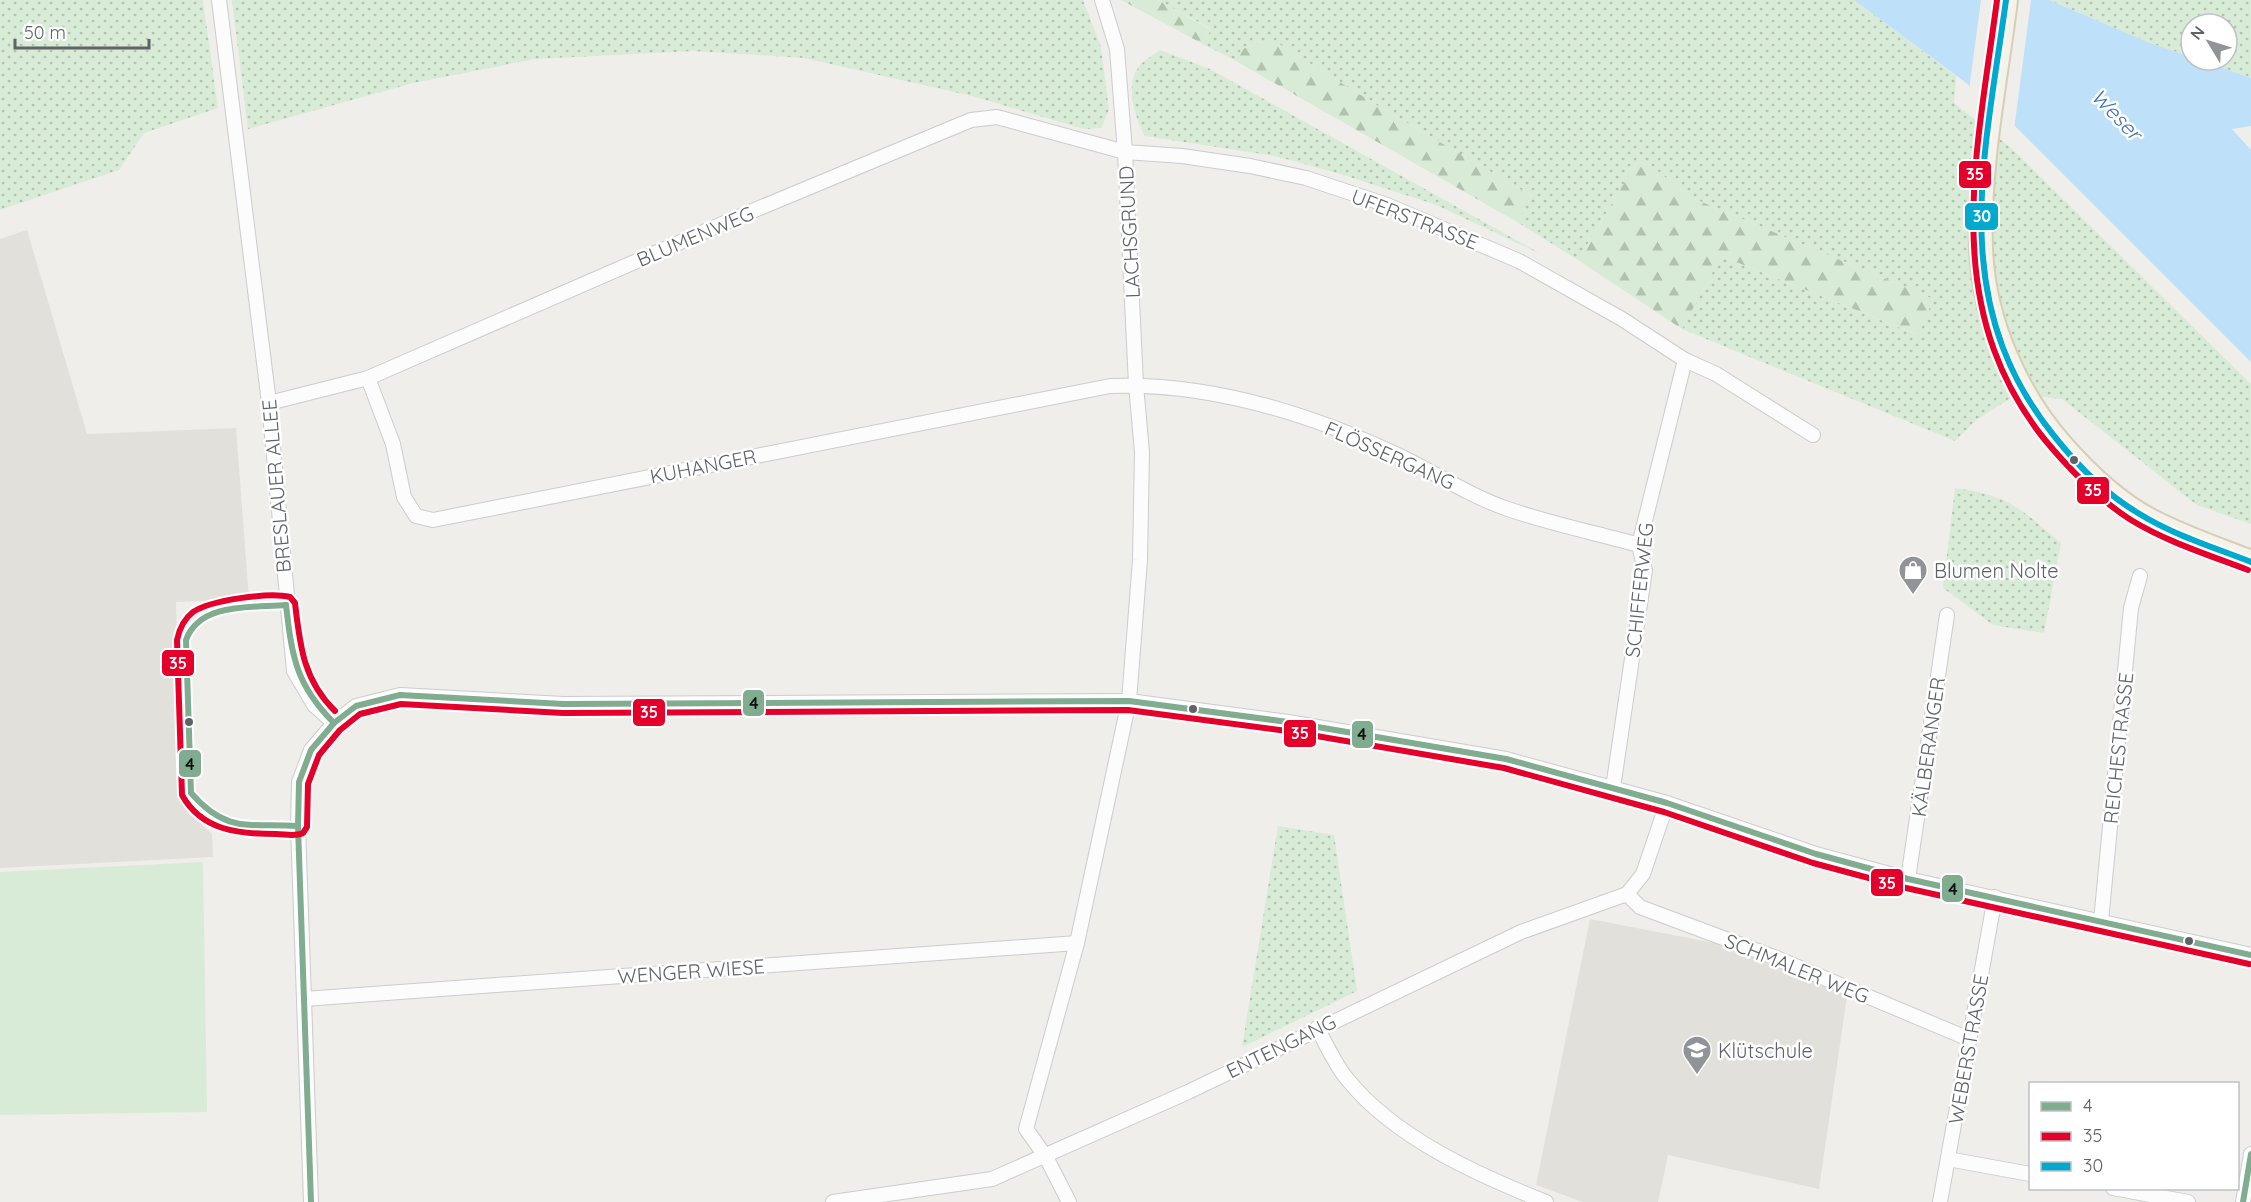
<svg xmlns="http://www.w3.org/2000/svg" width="2251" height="1202" font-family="Quicksand,sans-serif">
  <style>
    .education { fill: #e2e0da }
    .green { fill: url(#green-dots) }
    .forest { fill: url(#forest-firs) }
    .pitch { fill: #d8ebd6 }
    .water { fill: #bfe0f9 }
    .pier { fill: #efeeea }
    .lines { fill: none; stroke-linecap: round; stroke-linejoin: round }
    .minor-casing { stroke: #cbcccc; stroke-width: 16 }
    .primary-casing { stroke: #d7ceb8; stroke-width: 26 }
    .minor { stroke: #fdfcfc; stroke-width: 14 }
    .primary { stroke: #f4f2e9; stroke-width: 22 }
    .bus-1-casing { stroke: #fff; stroke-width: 10 }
    .bus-2-casing { stroke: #fff; stroke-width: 10 }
    .bus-3-casing { stroke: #fff; stroke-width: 10 }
    .bus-1 { stroke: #80ac90; stroke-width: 6 }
    .bus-2 { stroke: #e4002b; stroke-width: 6 }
    .bus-3 { stroke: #00a9ce; stroke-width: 6 }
    .bus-dot { fill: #5f6368; stroke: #fff; stroke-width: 2 }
    .labels { text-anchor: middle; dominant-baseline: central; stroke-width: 5; stroke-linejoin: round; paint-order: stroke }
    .street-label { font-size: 20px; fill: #5f6368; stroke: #fff }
    .poi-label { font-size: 20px; fill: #5f6368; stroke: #fff; text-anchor: start }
    .water-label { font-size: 21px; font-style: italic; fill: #4174aa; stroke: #fff }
    .line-badge { stroke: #fff; stroke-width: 2 }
    .badge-label { font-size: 16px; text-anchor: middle; font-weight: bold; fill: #fff }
    .pale-badge-label { font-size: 16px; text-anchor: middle; font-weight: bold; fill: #111 }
  </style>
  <defs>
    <pattern id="green-dots" width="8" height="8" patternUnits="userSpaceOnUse" patternTransform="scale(1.5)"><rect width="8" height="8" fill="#d8ebd6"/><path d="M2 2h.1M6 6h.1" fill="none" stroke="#b2c2b1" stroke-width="1.8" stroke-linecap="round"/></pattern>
    <pattern id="forest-firs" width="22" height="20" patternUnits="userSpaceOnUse" patternTransform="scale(1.5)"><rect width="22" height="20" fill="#d8ebd6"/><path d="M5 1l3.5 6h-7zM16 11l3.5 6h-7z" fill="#b2c2b1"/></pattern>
  </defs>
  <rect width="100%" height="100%" fill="#efeeea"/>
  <g class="education">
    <path d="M 27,230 L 87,434 L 236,428 L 249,599 L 176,602 L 182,790 L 194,817 L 212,834 L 213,857 L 0,868 L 0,239 Z"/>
    <path d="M 1590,919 L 1725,945 L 1847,996 L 1819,1189 L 1668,1155 L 1658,1202 L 1583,1202 L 1536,1185 Z"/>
  </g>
  <g class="green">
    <path d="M 0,0 L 203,0 L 218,108 L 144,133 L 119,170 L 0,210 Z"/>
    <path d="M 232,0 L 1083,0 L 1101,47 L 1109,110 L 1101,128 L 1084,129 L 972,96 L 804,58 L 694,51 L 535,59 L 413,83 L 248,129 Z"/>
    <path d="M 1158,0 L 1854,0 L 1956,76 L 1954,103 L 2010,147 L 2251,384 L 2251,524 L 2197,505 L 2062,399 L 2017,394 L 1976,420 L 1955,441 L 1682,329 L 1721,256 L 1918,335 L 1933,299 L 1690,197 L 1640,157 L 1578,260 L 1517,222 L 1532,196 L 1375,104 L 1271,39 L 1242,49 L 1236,61 L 1203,44 L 1211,29 Z"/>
    <path d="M 2049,0 L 2251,0 L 2251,78 L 2199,60 L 2227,60 L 2227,24 L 2191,24 L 2191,57 L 2150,43 Z"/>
    <path d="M 1160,50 L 1210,69 L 1541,254 L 1434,204 L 1337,173 L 1275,156 L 1145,136 C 1135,118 1125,87 1138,68 C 1142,61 1154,55 1160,50 Z"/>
    <path d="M 1955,488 C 2011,496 2019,508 2061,543 L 2044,633 L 1993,625 L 1943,588 Z"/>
    <path d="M 1278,826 L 1334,835 L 1357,991 L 1242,1047 Z"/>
  </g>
  <g class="forest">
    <path d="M 1121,0 L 1158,0 L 1211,30 L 1203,44 Z"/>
    <path d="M 1271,39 L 1375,104 L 1532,196 L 1517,222 L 1236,61 L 1242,49 Z"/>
    <path d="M 1640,157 L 1690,197 L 1933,299 L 1919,335 L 1721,256 L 1682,329 L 1578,260 Z"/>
  </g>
  <path class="pitch" d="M 203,862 L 207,1112 L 0,1115 L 0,872 Z"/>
  <path class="water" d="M 1854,0 L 2049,0 L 2150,43 L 2191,57 L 2191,60 L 2199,60 L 2251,78 L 2251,126 L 2232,129 L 2251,150 L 2251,362 L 2017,128 L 1965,82 Z"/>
  <path class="pier" d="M 1981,0 L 2031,0 L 2014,130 L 1969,90 Z"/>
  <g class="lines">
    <g class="minor-casing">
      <g id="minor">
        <path d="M 219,0 L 269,403 L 294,671 L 314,705 L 334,723"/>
        <path d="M 368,378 L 393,444 L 404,497 L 416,516 L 433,520 L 1110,386 C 1211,382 1311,414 1402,457 C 1437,474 1472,497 1508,509 C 1551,524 1596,533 1639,545"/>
        <path d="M 269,403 L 368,378 L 738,217 L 971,120 L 997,117 L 1125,152 L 1182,156 L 1250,166 L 1306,178 L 1387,205 L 1519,261 L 1622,319 L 1685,360 L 1716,374 L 1813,435"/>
        <path d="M 1613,788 L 1645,570 L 1639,545 L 1685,360"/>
        <path d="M 1908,879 L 1947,615"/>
        <path d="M 1627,894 L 1640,907 L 1774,957 L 1969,1039"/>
        <path d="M 2101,921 L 2131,608 L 2140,576"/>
        <path d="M 304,999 L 1077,943"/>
        <path d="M 1317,1028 C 1327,1045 1335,1065 1348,1080 C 1395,1138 1478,1175 1546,1202"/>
        <path d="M 1948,1159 L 2030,1174"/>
        <path d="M 2113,1188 L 2188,1202"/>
        <path d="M 311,1202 L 298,826 L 299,782 L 311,750 L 334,723 L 356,706 L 400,695 L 563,704 L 1129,701 L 1288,722 L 1506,759 L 1667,803 L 1816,854 L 1908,879 L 2251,955"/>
        <path d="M 833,1202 L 992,1179 L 1188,1092 L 1521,932 L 1627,894 L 1643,874 L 1667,803"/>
        <path d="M 1069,1202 L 1046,1157 L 1026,1129 L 1077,943 L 1129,701 L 1140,560 L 1142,452 L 1136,385 L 1125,152 L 1117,49 L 1102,0"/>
        <path d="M 1940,1202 L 1995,897"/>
        <path d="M 2243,1202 L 2251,1154"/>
      </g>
    </g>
    <g class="primary-casing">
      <path id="primary" d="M 2006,0 C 1996,82 1978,166 1981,249 C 1984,321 2016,394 2063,447 C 2088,475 2117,503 2150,520 C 2182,537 2218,549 2251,562"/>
    </g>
    <use href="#minor" class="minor"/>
    <use href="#primary" class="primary"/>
    <g class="bus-1-casing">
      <g id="bus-1">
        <path d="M 286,605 C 252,608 200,602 186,640 L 191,793 C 227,834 249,823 298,826"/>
        <path d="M 286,605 C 292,657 296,685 334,723"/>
        <path d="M 311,1202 L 298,826 L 299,782 L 311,750 L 334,723 L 356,706 L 400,695 L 563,704 L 1129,701 L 1288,722 L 1506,759 L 1667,803 L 1816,854 L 1908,879 L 2251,955"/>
        <path d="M 2243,1202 L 2251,1154"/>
      </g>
    </g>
    <g class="bus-2-casing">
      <g id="bus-2">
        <path d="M 1997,0 C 1977,154 1938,307 2045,440 C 2070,470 2098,499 2131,520 C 2167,542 2209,555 2248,570"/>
        <path d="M 335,711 C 303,680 300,645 295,603 L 290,597 C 269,592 211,600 193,612 C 184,619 179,630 177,640 L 182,795 C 202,831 239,834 276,834 C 285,834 295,837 303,833 L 307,827 L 308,784 L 319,755 L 340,730 L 360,714 L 401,704 L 563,713 L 1128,710 L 1287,731 L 1504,768 L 1664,812 L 1813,863 L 1906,888 L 2249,964"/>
      </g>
    </g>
    <g class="bus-3-casing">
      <path id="bus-3" d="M 2006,0 C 1985,156 1945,302 2055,437 C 2078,466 2106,494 2138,513 C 2173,535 2213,547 2251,562"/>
    </g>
    <use href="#bus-1" class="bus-1"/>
    <use href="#bus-2" class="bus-2"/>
    <use href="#bus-3" class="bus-3"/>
  </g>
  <defs>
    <g id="shop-pin" transform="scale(1.5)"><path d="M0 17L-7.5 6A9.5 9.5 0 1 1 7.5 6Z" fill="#919496" stroke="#fff"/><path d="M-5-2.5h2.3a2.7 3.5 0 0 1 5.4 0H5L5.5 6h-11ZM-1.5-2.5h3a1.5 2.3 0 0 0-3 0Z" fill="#fff"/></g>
    <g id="school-pin" transform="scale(1.5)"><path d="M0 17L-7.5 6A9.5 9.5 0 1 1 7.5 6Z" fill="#919496" stroke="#fff"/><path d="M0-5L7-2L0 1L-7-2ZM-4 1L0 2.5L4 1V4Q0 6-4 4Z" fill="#fff"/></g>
  </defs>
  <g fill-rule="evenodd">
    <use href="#shop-pin" x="1913" y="570"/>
    <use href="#school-pin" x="1697" y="1050"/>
  </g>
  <g class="bus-dot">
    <circle cx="2074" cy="460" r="5"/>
    <circle cx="1193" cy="709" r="5"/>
    <circle cx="189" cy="722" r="5"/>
    <circle cx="2189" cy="941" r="5"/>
  </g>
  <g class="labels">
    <g class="street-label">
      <text transform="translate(1415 219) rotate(21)">UFERSTRASSE</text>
      <text transform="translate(1129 232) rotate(-93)">LACHSGRUND</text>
      <text transform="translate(695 236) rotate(-23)">BLUMENWEG</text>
      <text transform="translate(1390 455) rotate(24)">FLÖSSERGANG</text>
      <text transform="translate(703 466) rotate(-11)">KUHANGER</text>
      <text transform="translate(276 486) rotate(-95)">BRESLAUER ALLEE</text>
      <text transform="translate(1639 590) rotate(-84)">SCHIFFERWEG</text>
      <text transform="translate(1928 747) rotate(-82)">KÄLBERANGER</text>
      <text transform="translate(2118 748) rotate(-84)">REICHESTRASSE</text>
      <text transform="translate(1797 968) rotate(22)">SCHMALER WEG</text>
      <text transform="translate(691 971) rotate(-4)">WENGER WIESE</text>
      <text transform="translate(1281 1046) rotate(-26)">ENTENGANG</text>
      <text transform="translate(1968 1049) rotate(-80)">WEBERSTRASSE</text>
    </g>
    <g class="poi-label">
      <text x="1934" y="570">Blumen Nolte</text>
      <text x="1718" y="1050">Klütschule</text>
    </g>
    <g class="water-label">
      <text transform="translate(2117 114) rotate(46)">Weser</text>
    </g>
  </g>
  <g class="line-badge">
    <rect x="1958" y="160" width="34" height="29" rx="6" fill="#e4002b"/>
    <rect x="1964" y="202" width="35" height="29" rx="6" fill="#00a9ce"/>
    <rect x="2076" y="476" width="34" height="29" rx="6" fill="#e4002b"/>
    <rect x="161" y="649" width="34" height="28" rx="6" fill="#e4002b"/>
    <rect x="742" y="689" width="23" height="28" rx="6" fill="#80ac90"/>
    <rect x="632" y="698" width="34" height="29" rx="6" fill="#e4002b"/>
    <rect x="1283" y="719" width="34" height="29" rx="6" fill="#e4002b"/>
    <rect x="1351" y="720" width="23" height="29" rx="6" fill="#80ac90"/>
    <rect x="178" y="749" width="24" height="29" rx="6" fill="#80ac90"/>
    <rect x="1870" y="868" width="34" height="29" rx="6" fill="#e4002b"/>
    <rect x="1941" y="874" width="23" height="29" rx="6" fill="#80ac90"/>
  </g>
  <g class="badge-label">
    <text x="1975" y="180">35</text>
    <text x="1982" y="222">30</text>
    <text x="2093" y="496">35</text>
    <text x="178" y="669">35</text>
    <text x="649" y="718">35</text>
    <text x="1300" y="739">35</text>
    <text x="1887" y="889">35</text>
  </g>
  <g class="pale-badge-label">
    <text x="754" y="709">4</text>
    <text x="1362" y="740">4</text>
    <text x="190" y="770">4</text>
    <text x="1953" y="895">4</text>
  </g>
  <rect x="2029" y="1082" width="210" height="108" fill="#ffffff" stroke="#bfc1c3" stroke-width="1.5"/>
  <rect x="2041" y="1102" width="30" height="9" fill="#80ac90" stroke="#bfc1c3" stroke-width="1.5"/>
  <text x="2083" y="1112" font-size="18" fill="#5f6368">4</text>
  <rect x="2041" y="1132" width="30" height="9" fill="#e4002b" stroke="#bfc1c3" stroke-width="1.5"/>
  <text x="2083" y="1142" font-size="18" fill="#5f6368">35</text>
  <rect x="2041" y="1162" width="30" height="9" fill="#00a9ce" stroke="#bfc1c3" stroke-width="1.5"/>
  <text x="2083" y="1172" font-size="18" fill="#5f6368">30</text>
  <g transform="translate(2209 42) rotate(308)"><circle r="28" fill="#ffffff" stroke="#bfc1c3" stroke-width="1.5"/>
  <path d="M0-4.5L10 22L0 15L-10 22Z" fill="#919496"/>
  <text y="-9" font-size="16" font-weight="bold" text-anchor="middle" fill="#5f6368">N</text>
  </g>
  <path d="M15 39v9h134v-9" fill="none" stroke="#5f6368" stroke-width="3"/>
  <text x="24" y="39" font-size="18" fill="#5f6368" stroke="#ffffff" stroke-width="4.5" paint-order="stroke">50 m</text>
</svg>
